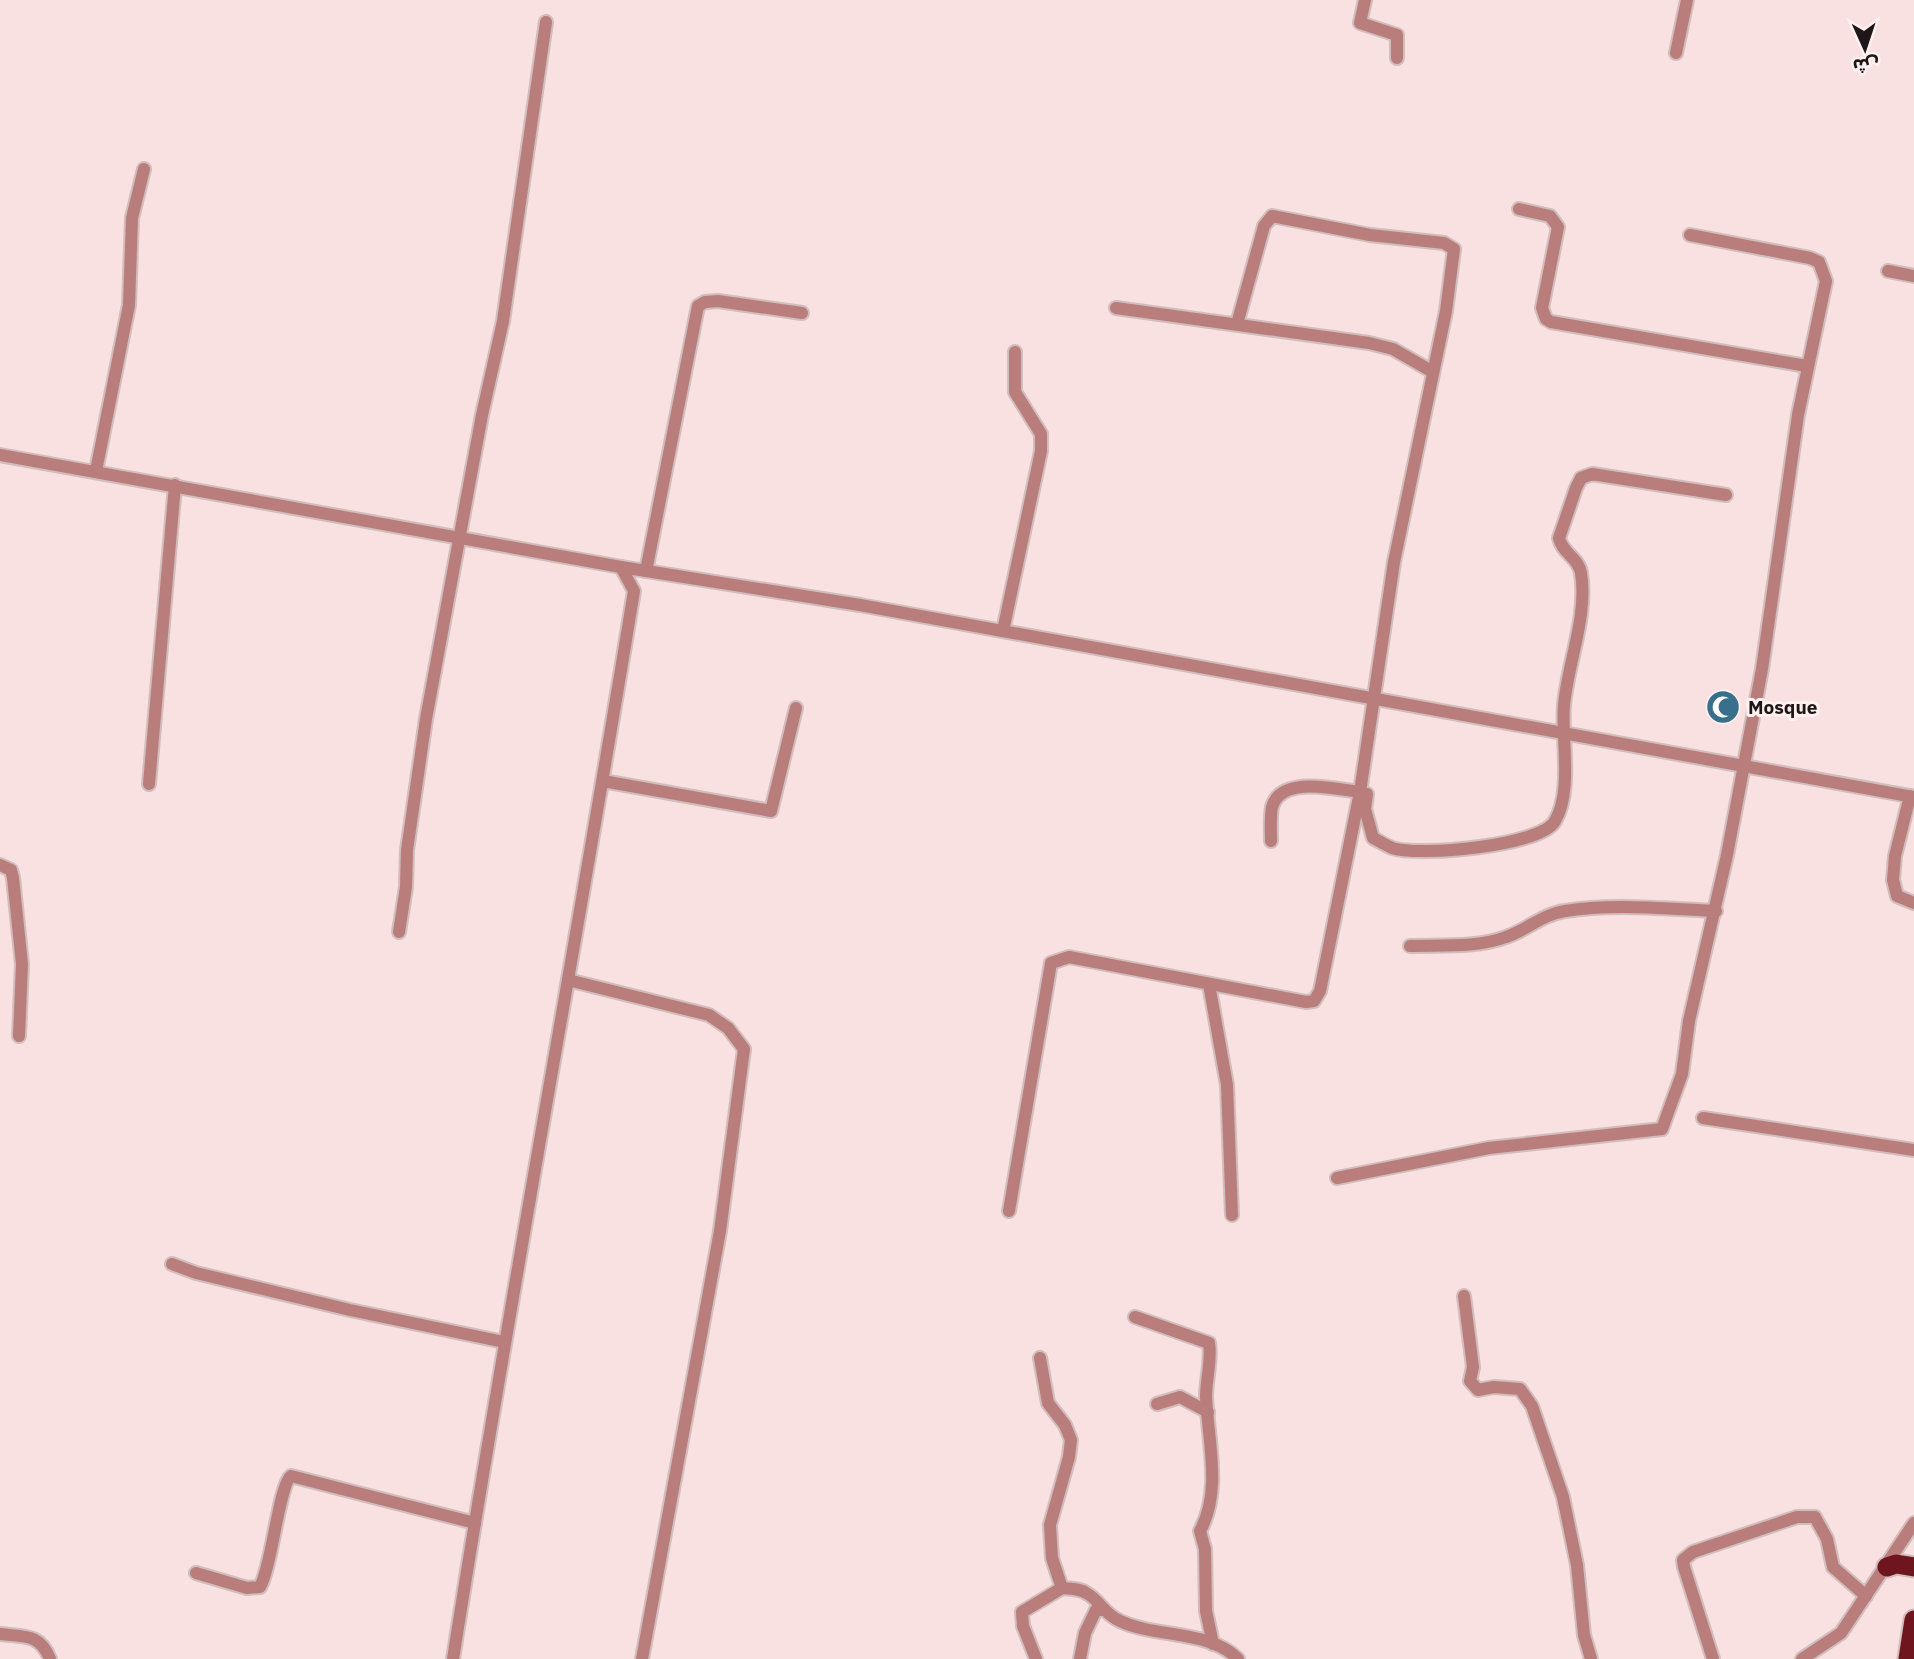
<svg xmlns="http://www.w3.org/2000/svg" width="1914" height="1659" font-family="'IBM Plex Sans','Noto Sans Arabic',sans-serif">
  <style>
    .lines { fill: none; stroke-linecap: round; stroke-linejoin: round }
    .minor-casing { stroke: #d1bdbc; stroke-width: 16 }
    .trunk-casing { stroke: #d1bdbc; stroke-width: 23 }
    .minor { stroke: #b97d7b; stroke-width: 12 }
    .trunk { stroke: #6f151e; stroke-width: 19 }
    .labels { text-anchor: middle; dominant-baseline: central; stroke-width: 6; stroke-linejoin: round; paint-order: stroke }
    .poi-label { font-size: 19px; font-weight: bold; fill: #1f1717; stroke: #fff1f0; text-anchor: start }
  </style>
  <rect width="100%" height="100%" fill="#f8e1e0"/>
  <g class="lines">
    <g class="minor-casing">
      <g id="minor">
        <path d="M 1365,0 L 1360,23 L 1397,35 L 1397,58"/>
        <path d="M 1676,53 L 1687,0"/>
        <path d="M 1519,209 L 1550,216 L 1558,227 L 1542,308 L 1546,319 L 1551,322 L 1807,366"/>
        <path d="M 1888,271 L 1914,276"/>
        <path d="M 1116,308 L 1369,343 L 1393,349 L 1433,372"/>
        <path d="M 0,455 L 621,567 L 860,605 L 1914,797"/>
        <path d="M 96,471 L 129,305 L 132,218 L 144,169"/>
        <path d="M 646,571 L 698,306 L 705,302 L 718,301 L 802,313"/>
        <path d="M 1003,631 L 1041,451 L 1041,434 L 1015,392 L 1015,352"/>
        <path d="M 603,781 L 771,811 L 796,708"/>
        <path d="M 149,784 L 175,485"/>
        <path d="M 1367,794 L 1365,809 L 1373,838 C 1379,841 1385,845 1392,848 C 1419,857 1541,846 1555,821 C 1573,791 1561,737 1564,705 C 1568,662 1588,616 1581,573 C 1579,558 1562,553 1559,538 L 1576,488 L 1581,478 L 1592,474 L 1726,495"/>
        <path d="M 1910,796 L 1895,856 L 1893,880 L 1897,896 L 1914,903"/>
        <path d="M 1271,841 C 1271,830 1270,817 1272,807 C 1281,775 1336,789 1360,792"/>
        <path d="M 0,865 L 11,870 L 13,878 L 22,964 L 19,1036"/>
        <path d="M 399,932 L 406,887 L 407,850 L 426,719 L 482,415 L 503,321 L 546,22"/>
        <path d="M 1410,946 C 1441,945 1477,948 1506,937 C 1527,930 1543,914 1565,911 C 1614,903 1666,909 1716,911"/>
        <path d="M 568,980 L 709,1015 L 728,1028 L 744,1049 L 720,1231 L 642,1659"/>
        <path d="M 1209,984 L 1227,1085 L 1232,1215"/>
        <path d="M 1703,1118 L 1914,1150"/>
        <path d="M 1337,1178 L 1489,1148 L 1662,1129 L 1682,1074 L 1689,1021 L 1727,855 L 1762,669 L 1798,415 L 1826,281 L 1819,262 L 1810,258 L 1690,235"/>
        <path d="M 1009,1211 L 1051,963 L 1069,957 L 1306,1002 L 1314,1001 L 1320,991 L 1360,792 L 1394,562 L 1446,311 L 1454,249 L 1444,243 L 1370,235 L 1272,216 L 1264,226 L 1237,324"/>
        <path d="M 172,1264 L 196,1273 L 350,1310 L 504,1342"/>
        <path d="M 1464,1296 L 1473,1367 L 1470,1381 L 1478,1390 L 1494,1387 L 1520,1389 L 1532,1406 L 1563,1497 L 1577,1565 L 1584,1635 L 1591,1659"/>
        <path d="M 1135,1317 L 1209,1343 C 1212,1360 1206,1379 1206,1397 C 1208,1441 1222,1491 1200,1531 L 1205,1549 L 1206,1611 L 1213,1644"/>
        <path d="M 1040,1358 L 1048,1403 L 1065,1425 L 1071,1440 L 1069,1457 L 1050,1525 L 1052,1558 L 1062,1588 C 1071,1589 1080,1588 1088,1594 C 1101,1602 1103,1613 1120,1621 C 1156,1638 1210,1630 1238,1659"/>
        <path d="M 1157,1404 L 1180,1397 L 1208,1412"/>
        <path d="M 196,1573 L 247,1588 L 260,1587 C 272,1566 279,1485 291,1476 L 475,1523"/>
        <path d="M 0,1634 C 24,1637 40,1633 50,1659"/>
        <path d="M 453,1659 C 509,1302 576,947 634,591 L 621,567"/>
        <path d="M 1036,1659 L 1023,1626 L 1022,1612 L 1062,1588"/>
        <path d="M 1080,1659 L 1085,1633 L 1096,1610 L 1102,1610"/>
        <path d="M 1713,1659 L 1684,1567 L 1683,1560 L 1693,1552 L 1797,1517 L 1815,1517 L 1827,1539 L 1833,1567 L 1866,1596"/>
        <path d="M 1802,1659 L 1841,1633 L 1914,1523"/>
      </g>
    </g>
    <g class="trunk-casing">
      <g id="trunk">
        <path d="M 1887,1567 L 1896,1564 L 1914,1567"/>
        <path d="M 1908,1659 L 1914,1620"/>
      </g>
    </g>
    <use href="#minor" class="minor"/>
    <use href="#trunk" class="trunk"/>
  </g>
  <defs>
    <g id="mosque-disc" transform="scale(1.75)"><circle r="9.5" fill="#386f8a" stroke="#fff1f0"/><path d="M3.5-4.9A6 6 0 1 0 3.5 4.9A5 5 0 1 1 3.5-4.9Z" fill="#fff"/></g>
  </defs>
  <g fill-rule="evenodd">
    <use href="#mosque-disc" x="1723" y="707"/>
  </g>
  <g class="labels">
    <g class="poi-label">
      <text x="1748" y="707">Mosque</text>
    </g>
  </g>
  <g transform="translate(1865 49) rotate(177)" stroke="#fff1f0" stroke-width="5" paint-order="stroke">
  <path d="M0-5L12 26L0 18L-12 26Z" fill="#1f1717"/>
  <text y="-10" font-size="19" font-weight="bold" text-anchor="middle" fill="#1f1717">ش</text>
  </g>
</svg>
